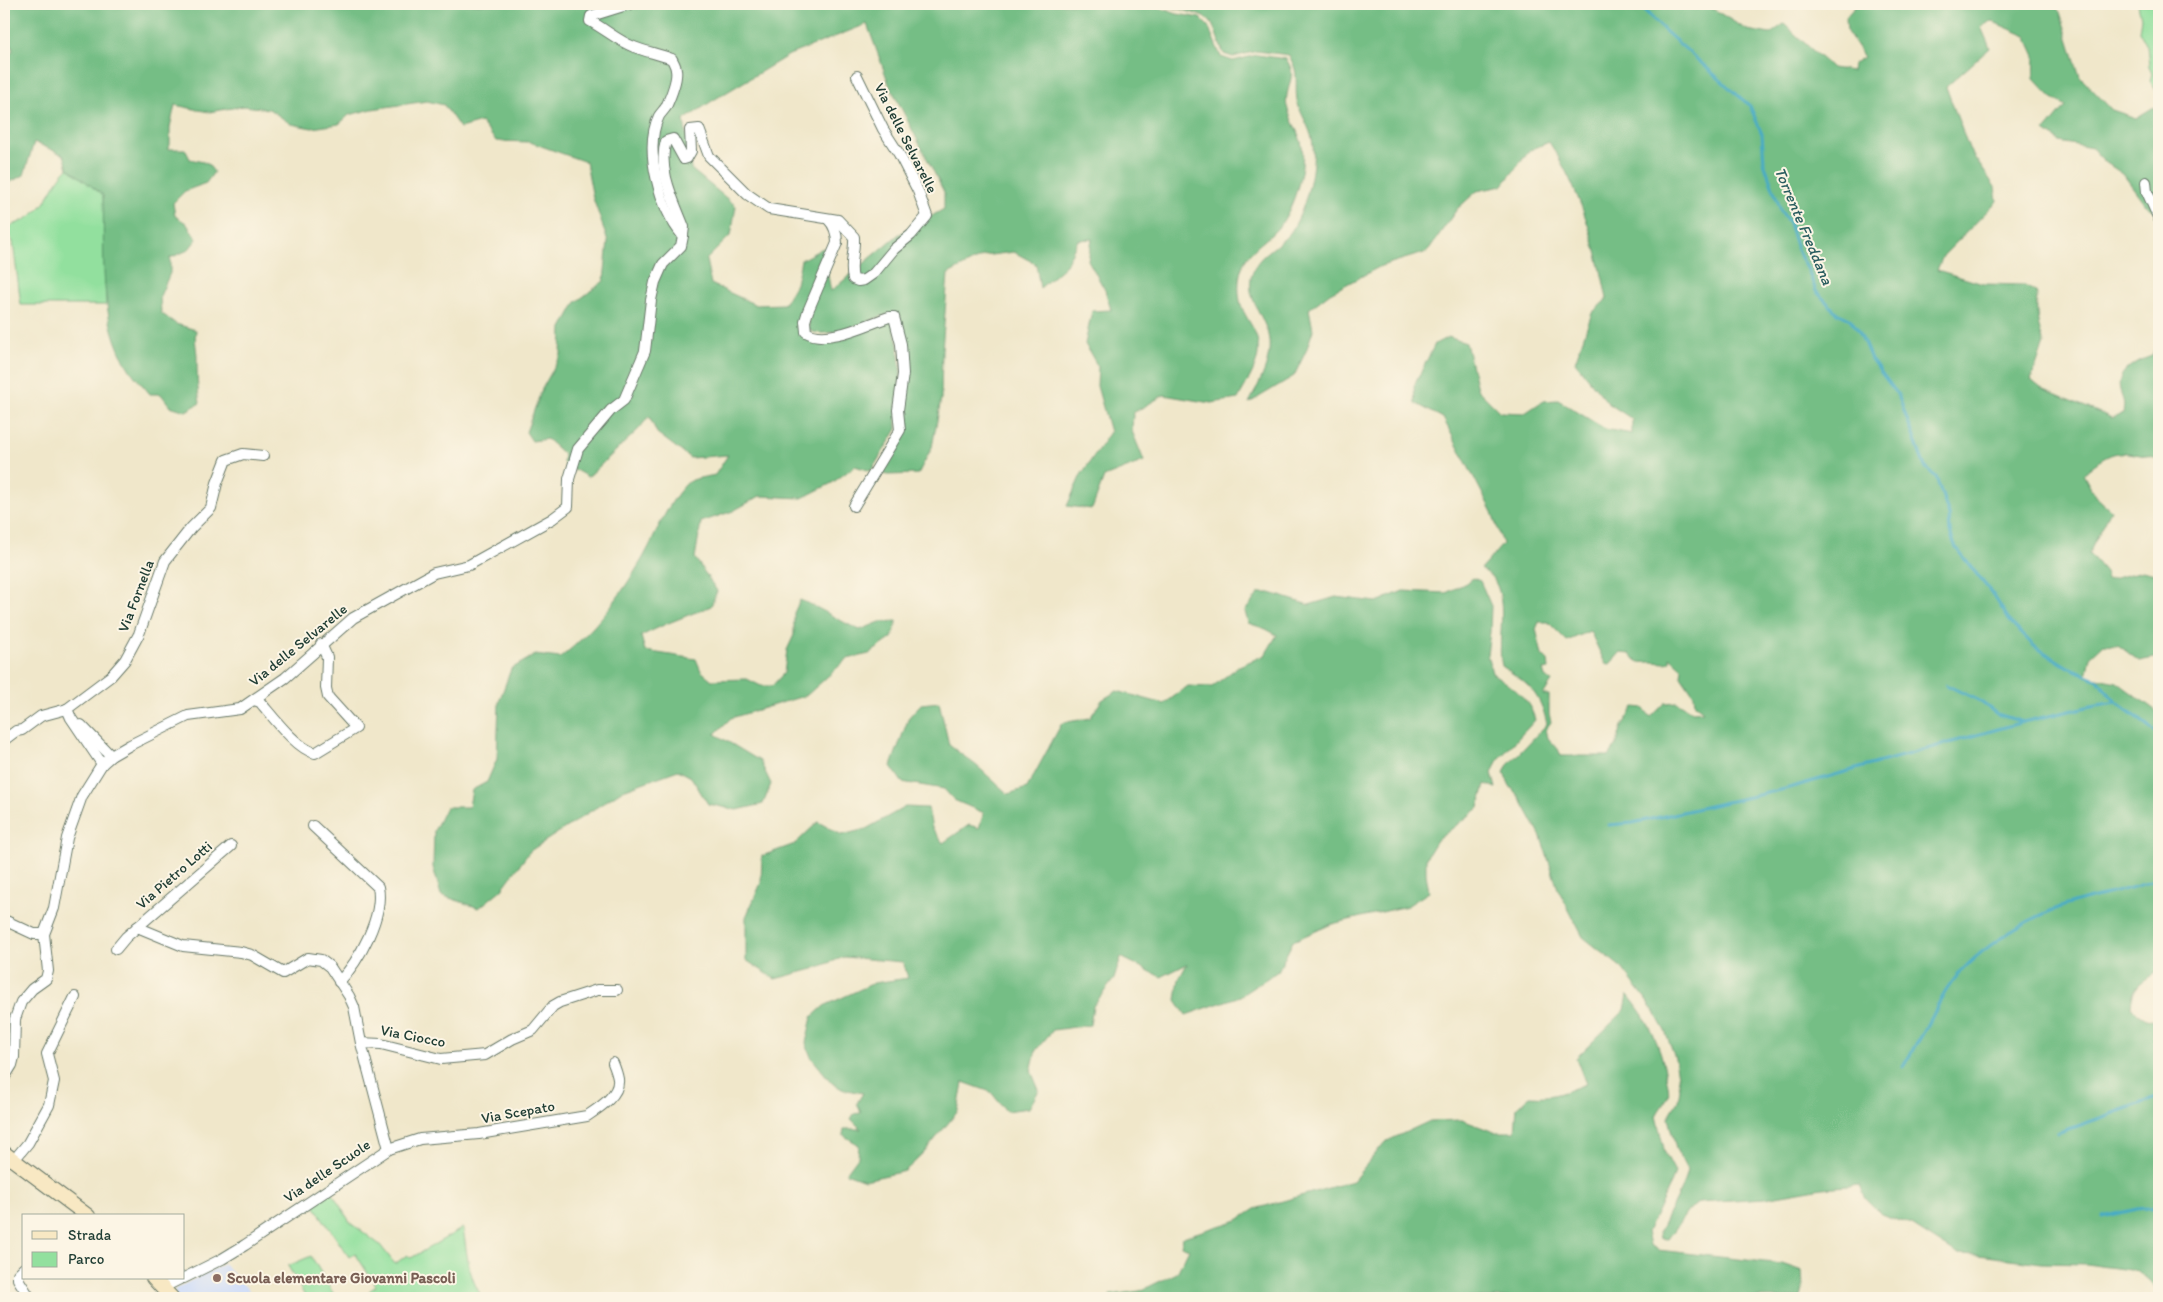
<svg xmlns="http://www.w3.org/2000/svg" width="2163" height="1302" font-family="Itim,sans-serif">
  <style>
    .built { fill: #ccdbfa }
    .green { fill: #92e09e; stroke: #588e69 }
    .forest { fill: #75be85; stroke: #4a7e5c; fill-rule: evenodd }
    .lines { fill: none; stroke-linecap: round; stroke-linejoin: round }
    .stream { stroke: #47abc6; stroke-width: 3 }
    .street-casing { stroke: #687868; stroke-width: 12 }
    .secondary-casing { stroke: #687868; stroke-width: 16 }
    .street { stroke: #fff; stroke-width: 10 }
    .secondary { stroke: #f8e8c3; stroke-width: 14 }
    .education-dot { fill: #8d6e63; stroke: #fcf5e5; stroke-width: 2 }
    .labels { text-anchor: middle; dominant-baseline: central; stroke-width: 4; stroke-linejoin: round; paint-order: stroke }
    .street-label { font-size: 15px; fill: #1f3d34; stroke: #fcf5e5 }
    .education-label { font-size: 15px; font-weight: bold; fill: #785e54; stroke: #fcf5e5; text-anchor: start }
    .water-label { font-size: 16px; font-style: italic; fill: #2b5e60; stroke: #fcf5e5 }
  </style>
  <rect width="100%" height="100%" fill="#fcf5e5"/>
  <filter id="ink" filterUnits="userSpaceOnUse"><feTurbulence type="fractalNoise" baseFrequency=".02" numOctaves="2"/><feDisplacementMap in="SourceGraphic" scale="10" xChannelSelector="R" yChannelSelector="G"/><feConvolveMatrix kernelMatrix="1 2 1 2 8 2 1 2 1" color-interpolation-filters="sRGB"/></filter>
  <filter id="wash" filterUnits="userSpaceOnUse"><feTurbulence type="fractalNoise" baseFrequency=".0096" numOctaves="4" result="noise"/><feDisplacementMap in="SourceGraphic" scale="20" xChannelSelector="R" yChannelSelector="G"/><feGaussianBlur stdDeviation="1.12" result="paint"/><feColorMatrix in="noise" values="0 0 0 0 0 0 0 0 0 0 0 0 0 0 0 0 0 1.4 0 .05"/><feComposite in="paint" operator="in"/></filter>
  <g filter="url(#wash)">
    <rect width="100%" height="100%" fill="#f0e7ca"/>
    <path class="built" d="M 224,1264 L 256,1298 L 177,1298 L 174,1295 L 175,1289 Z"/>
    <g class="green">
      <path d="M 2138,4 L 2159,4 L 2159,95 L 2150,81 L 2152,73 L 2149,66 L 2147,46 L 2139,31 L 2141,18 Z"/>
      <path d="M 68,168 L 103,195 L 106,305 L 21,305 L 13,242 L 5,228 C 17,224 31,218 40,208 C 51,196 55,180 68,168 Z"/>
      <path d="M 331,1191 L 350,1222 L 380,1245 L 395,1264 L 407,1255 L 411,1258 L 463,1228 C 467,1253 468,1278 483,1298 L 374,1298 L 369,1291 L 376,1286 L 355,1253 L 349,1257 L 312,1203 Z"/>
      <path d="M 311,1256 L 336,1298 L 306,1298 L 288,1266 Z"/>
    </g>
    <g class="forest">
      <path d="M 4,4 L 1149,4 L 1177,14 L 1200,18 L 1208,26 L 1221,57 L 1233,61 L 1257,55 L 1286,59 C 1288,62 1290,66 1291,69 C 1294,81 1282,96 1288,110 C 1292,123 1299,132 1302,146 C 1306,169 1292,215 1275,231 C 1263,243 1246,252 1241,270 C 1238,280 1238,295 1241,305 C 1247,323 1260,330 1258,354 C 1256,370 1245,385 1238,399 L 1211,403 L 1164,395 L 1133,413 L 1132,431 L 1144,461 L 1104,477 L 1092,509 L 1067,506 L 1081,475 L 1110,432 L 1097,386 L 1098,367 L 1085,344 L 1092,311 L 1111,310 L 1105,290 L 1088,260 L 1092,239 L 1078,240 L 1066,265 L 1040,288 L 1036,264 L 1014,252 L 983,256 L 948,274 L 942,350 L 941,399 L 932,447 L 918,474 L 888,475 L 877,472 L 903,430 L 901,410 L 906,374 L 904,344 L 898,318 L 895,315 L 889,314 C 869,320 826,341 809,330 C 807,310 819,289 827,271 L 831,291 L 898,235 L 944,209 L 944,192 L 889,84 L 867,24 L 789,55 L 712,101 L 684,120 L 691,169 L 736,206 L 731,235 L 706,260 L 711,284 L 756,305 L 784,304 L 796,284 L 801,260 L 823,248 C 824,253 826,259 825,263 C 819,290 801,302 803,334 C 833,351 862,320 892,320 L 898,345 L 901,374 L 896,409 L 897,429 L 871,471 L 855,466 L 832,483 L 802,498 L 760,496 L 733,511 L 701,522 L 695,558 L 717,591 L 711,606 L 666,624 L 641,636 L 645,651 L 696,659 L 701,671 L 712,680 L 747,679 L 761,686 L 772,686 L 784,673 L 787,650 L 794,635 L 794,613 L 800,600 C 821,608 839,621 860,630 L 880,622 L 897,621 L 892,638 L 869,654 L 847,659 L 807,695 L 731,718 L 715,734 L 760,761 L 771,784 L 763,804 L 737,810 L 708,804 L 691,777 L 678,770 L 623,790 L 530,851 L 502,889 L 479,908 L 441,895 L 433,867 L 434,831 L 446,807 L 469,807 L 472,790 L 487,782 L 497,759 L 499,702 L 511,669 L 535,655 L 560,658 C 596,629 621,596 644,556 C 658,531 666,505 686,484 C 692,478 707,477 715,475 L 728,455 L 690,458 L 657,433 L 649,416 L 639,429 L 588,477 L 563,463 L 564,454 L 547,439 L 532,441 L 526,432 L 542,389 L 561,355 L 562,328 L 576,302 L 604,281 L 608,241 L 593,198 L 586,162 L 530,142 L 496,141 L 481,122 L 460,128 L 444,105 L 427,101 L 372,109 L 349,115 L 339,124 L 312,128 L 291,124 L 269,109 L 244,106 L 209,112 L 175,105 L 170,127 L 170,145 L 167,149 L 185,149 L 190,159 L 207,163 L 214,172 L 206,183 L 185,191 L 173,203 L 175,216 L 186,223 L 197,239 L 188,250 L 170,258 L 170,273 L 160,296 L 161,313 L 176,324 L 196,330 C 194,341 197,348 197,358 C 197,373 197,387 200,403 L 186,411 L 170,406 L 161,394 L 150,394 C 144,386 136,379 130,370 C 97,321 105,252 103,195 L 68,168 L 64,155 L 34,142 L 24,175 L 4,185 L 4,64 L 13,50 L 4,22 Z"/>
      <path d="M 1161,4 L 1705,4 L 1747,30 L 1770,34 L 1784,24 L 1832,68 L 1852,71 L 1853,64 L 1864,57 L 1847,32 L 1846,17 L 1857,4 L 1886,4 L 1890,6 L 1891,4 L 2053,4 L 2060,12 L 2080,77 L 2112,110 L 2136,118 L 2154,107 L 2159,113 L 2159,214 L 2145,204 L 2123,174 L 2105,162 L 2092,148 L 2060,142 L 2045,131 L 2066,106 L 2051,97 L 2034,79 L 2035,56 L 2026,36 L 1991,21 L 1981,27 L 1990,48 L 1946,87 L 1970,151 L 1995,187 L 1997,201 L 1943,256 L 1937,270 L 1983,284 L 2024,285 L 2037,293 C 2036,311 2037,326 2044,343 L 2031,380 L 2042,389 L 2112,418 L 2123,413 C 2125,402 2123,401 2120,390 C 2115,371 2137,361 2152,356 L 2159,338 L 2159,459 C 2120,451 2115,446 2083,474 L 2095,496 L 2111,510 L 2089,553 L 2105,572 L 2107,580 L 2142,571 L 2159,575 L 2159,657 L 2139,661 L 2118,645 L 2104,644 L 2090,657 L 2086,676 L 2117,682 L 2159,713 L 2159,971 C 2141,982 2132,985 2131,1008 L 2146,1019 L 2159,1022 L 2159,1289 L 2138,1271 L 2086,1264 L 2042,1263 L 1979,1255 L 1957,1254 L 1912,1225 L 1881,1214 L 1866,1199 L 1860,1185 L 1822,1188 L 1765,1198 L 1699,1202 L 1688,1211 L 1668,1239 L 1660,1238 L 1659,1233 L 1683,1185 L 1687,1170 L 1676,1149 L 1668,1118 L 1678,1101 L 1680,1089 L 1675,1058 L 1665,1031 L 1649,1003 L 1622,968 L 1583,937 L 1558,889 L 1541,837 L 1520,798 L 1510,786 L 1504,773 L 1507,766 L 1547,724 C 1540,692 1528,684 1502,666 C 1495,639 1515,585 1481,569 L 1503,544 L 1492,512 L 1443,418 L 1415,403 L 1414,386 L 1435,344 L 1448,337 L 1466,343 L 1477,389 L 1500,412 L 1525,413 L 1543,401 L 1558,400 L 1605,429 L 1632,434 L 1632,419 L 1608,403 L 1575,362 L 1592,313 L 1607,299 C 1597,246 1579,187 1549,142 L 1530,150 L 1502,186 L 1477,191 L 1457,209 L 1427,252 L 1381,266 L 1330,293 L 1309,309 L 1313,330 L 1306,351 L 1294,376 L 1249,403 C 1261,380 1276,354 1266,328 C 1259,309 1246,295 1252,274 C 1257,255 1278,247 1290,233 C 1304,214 1316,169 1313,146 C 1312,131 1304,120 1299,107 C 1294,96 1298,81 1295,69 C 1294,65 1291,60 1289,55 L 1257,51 L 1233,57 L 1224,54 C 1219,44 1217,33 1212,24 C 1206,13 1174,9 1161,4 ZM 1539,622 L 1548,622 L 1567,641 L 1590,631 L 1605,663 L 1610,664 L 1620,653 L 1630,654 C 1640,665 1640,662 1653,662 C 1659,662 1663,664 1670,662 L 1670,657 L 1682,668 L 1681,676 L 1694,695 L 1695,704 L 1703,711 L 1693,712 L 1677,702 L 1665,703 L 1651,717 L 1643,708 L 1634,707 L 1622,726 L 1616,746 L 1609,756 L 1561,756 L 1558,749 L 1548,738 L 1546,729 L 1551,722 L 1549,714 L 1549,695 L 1543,695 L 1552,681 L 1545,677 L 1543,670 L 1549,669 L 1548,661 L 1542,655 L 1536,629 Z"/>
      <path d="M 1473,578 L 1480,581 L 1491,606 L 1490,632 L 1487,654 L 1492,673 C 1511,686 1529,697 1535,720 L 1498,760 L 1492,773 L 1496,788 L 1485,784 L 1479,808 L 1437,840 L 1426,858 L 1426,874 L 1429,892 L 1407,906 L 1332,924 L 1293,941 L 1278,971 L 1240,996 L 1186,1015 L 1176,1000 L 1179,979 L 1187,964 L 1161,977 L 1121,957 L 1114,979 L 1093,1006 L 1090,1025 L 1053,1030 L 1036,1050 L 1031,1071 L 1039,1090 L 1029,1108 L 1006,1111 L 991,1092 L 963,1082 L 958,1111 L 923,1154 L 905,1171 L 865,1180 L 846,1173 L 858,1157 L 859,1145 L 843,1135 L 844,1129 L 861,1129 L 851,1119 L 854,1114 L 861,1113 L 857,1103 L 863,1093 L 842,1089 L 832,1083 L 811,1057 L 806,1043 L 812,1017 L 824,1006 L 874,983 L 908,978 L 903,962 L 844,957 L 813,969 L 775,979 L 746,960 L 746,917 L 761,883 L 762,856 L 795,844 L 818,822 L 842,835 L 866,829 L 905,807 L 928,808 L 932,828 L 943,843 L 969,825 L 979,828 L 984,813 L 954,800 L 944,789 L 902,782 L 891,766 L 909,717 L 921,704 L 939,702 L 949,745 L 977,766 L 1008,794 L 1027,788 L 1062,723 L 1090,718 L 1102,700 L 1117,691 L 1164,704 L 1188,686 L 1212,687 L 1239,666 L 1265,655 L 1277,635 L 1266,629 L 1248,623 L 1245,611 L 1259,593 L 1270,593 L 1309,605 L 1336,597 L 1377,602 L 1403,591 L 1446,593 L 1468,582 Z"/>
      <path d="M 1628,995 C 1648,1019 1661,1045 1666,1076 C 1667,1082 1670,1090 1668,1096 C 1665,1103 1659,1109 1656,1116 L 1665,1153 L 1675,1172 L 1672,1181 L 1647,1232 L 1650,1245 L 1658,1250 L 1782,1264 L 1802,1271 L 1803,1288 L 1801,1298 L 1110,1298 L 1110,1295 L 1140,1291 L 1177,1273 L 1189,1249 L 1181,1246 L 1183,1237 L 1238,1220 L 1255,1209 L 1353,1181 L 1385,1142 L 1430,1121 L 1462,1120 L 1494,1132 L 1515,1132 L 1517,1107 L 1530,1096 C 1555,1098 1563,1092 1586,1084 L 1576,1058 L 1625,1010 Z"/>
    </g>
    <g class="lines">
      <g class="stream">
        <path d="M 1638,4 L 1665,31 L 1750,106 L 1762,134 L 1764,162 L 1781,211 L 1789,223 L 1798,252 L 1808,270 L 1816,291 L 1837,313 L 1850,319 L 1859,331 L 1871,359 L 1898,395 L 1925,467 L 1936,477 L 1949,515 L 1950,532 L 1956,548 L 1994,596 L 2011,623 L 2034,646 L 2068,667 L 2096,679 L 2116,702 L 2159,734"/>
        <path d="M 1946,685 L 1978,700 L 1997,714 L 2023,722"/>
        <path d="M 1608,825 L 1633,823 L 1785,789 L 2023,722 L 2091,706 L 2116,702"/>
        <path d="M 1903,1067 C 1912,1051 1922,1036 1930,1021 C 1936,1010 1941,998 1948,988 C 1971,953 2022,921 2061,907 C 2093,895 2128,892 2159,878"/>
        <path d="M 2058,1133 L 2159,1097"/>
        <path d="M 2103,1217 L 2137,1209 L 2159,1207"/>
      </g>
    </g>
  </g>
  <g filter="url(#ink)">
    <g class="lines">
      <g class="street-casing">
        <g id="street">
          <path d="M 2146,182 L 2147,192 L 2159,219"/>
          <path d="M 828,219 C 835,226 837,233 837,243 L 808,311 L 805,321 L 806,332 C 827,345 867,324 889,317 L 894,317 L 901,344 L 903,374 L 898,410 L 900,430 L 854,506"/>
          <path d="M 683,235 L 684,227 C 674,201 657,169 666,141 L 673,139 L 684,159 L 687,158 L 691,151 L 690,130 L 699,129 L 709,156 L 747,194 L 769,209 L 838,220 L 854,237 C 855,251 849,265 853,279 L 858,281 L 864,280 L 874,273 L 894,249 L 911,235 L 927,216 L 918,191 L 899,154 L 883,129 L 857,76"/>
          <path d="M 254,700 L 260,702 C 273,717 297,749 315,753 L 356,728 L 328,697 L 326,688 L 327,657 L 321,644"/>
          <path d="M 67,709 L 111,676 L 125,660 L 139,634 L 165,561 L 191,528 L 211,508 L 217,483 L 226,460 L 243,454 L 263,456"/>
          <path d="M 67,709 L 71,718 L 102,764"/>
          <path d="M 81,725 L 111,756"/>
          <path d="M 4,740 L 16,731 L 22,730 L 41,716 L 67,709"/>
          <path d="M 313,826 L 378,887 C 384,916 359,961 339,982"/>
          <path d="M 4,920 L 34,934 L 44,934"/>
          <path d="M 137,927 L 183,946 L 241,952 L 252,955 L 283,973 L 308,958 L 321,960 L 330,967 L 349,996 L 354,1007 L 361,1043 L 389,1149 L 245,1245 L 222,1259 L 184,1278"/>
          <path d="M 116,949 L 126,937 L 231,846"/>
          <path d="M 361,1043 L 381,1044 L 441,1059 L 485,1055 L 512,1039 L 533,1030 L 553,1006 L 560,1002 L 597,990 L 617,990"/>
          <path d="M 4,1078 L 12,1065 L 14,1057 L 15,1019 L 21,1002 L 32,989 L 46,979 L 48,971 L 44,934 L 54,908 L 67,838 L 82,796 L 102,764 L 111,756 L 130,745 L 188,716 L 240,709 L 285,678 L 353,618 L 434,573 L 469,565 L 552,519 L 568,507 L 569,479 L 578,449 L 611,410 L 624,400 L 645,351 L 651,300 L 655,282 L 663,264 L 681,246 L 683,236 C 660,209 643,149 659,116 C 661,113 664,110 666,107 C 670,98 678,79 676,70 C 676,66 673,62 672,59 C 659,54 647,52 634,47 C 618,41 605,29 590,21 L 591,16 L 630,4"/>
          <path d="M 389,1149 L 420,1139 L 479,1134 L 587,1116 C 599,1108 620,1095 618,1079 C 617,1073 615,1068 613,1063"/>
          <path d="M 14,1160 L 28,1143 L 49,1105 L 54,1081 L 47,1054 L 75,997"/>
          <path d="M 24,1268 L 18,1274 L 18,1279 L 30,1298"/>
          <path d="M 162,1288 L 182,1278"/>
        </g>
      </g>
      <g class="secondary-casing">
        <g id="secondary">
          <path d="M 4,1153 L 88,1216"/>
          <path d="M 153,1278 L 172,1298"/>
        </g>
      </g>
      <use href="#street" class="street"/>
      <use href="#secondary" class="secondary"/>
    </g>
  </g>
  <circle class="education-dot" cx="217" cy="1278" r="5"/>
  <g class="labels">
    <g class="street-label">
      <text transform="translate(906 138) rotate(63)">Via delle Selvarelle</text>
      <text transform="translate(136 596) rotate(-69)">Via Fornella</text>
      <text transform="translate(298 645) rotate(-39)">Via delle Selvarelle</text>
      <text transform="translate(174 875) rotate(-41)">Via Pietro Lotti</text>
      <text transform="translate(413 1036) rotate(11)">Via Ciocco</text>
      <text transform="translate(518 1112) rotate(-10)">Via Scepato</text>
      <text transform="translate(327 1171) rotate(-34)">Via delle Scuole</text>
    </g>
    <g class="education-label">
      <text x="227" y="1278">Scuola elementare Giovanni Pascoli</text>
    </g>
    <g class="water-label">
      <text transform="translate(1804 226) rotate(67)">Torrente Freddana</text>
    </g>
  </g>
  <rect width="2163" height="1302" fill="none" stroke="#fcf5e5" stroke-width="20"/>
  <rect x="22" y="1214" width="162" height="65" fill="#fcf5e5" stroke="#a4ab9e"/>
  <rect x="32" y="1231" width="25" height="8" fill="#f8e8c3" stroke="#a4ab9e"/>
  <text x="68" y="1240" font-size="15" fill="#1f3d34">Strada</text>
  <rect x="32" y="1252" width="25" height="15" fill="#92e09e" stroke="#a4ab9e"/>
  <text x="68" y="1264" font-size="15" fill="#1f3d34">Parco</text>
</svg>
